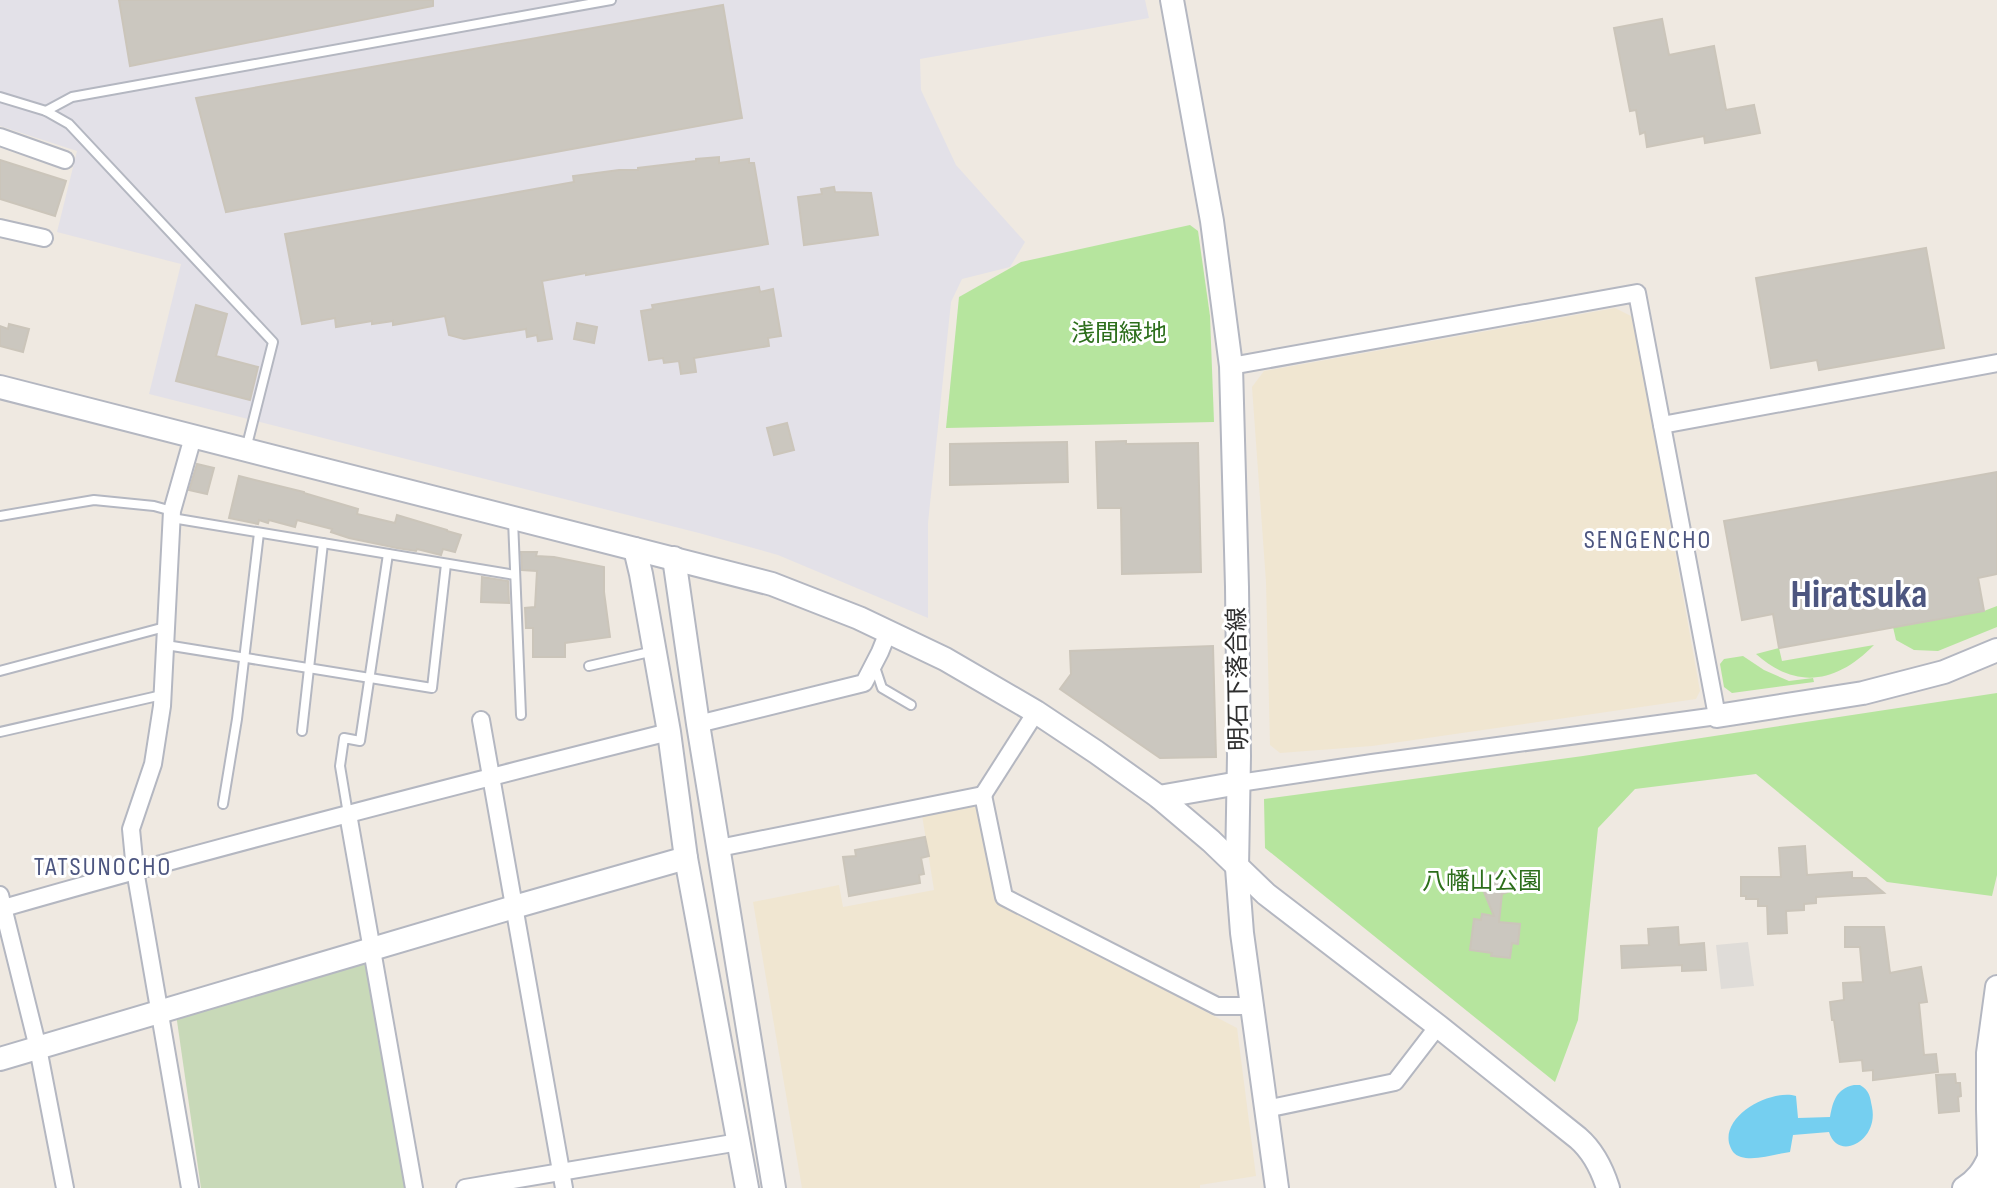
<svg xmlns="http://www.w3.org/2000/svg" width="1997" height="1188" font-family="'Sofia Sans Condensed','Noto Sans JP',sans-serif">
  <style>
    .industrial { fill: #e3e1e8 }
    .education { fill: #f0e6d1 }
    .green { fill: #b6e59e }
    .cemetery { fill: #c8d9b8 }
    .plaza { fill: #dfdcd8 }
    .water { fill: #75cff0 }
    .building { fill: #cbc7bf; stroke: #cbc5ba; stroke-width: 2 }
    .lines { fill: none; stroke-linecap: round; stroke-linejoin: round }
    .lane-casing { stroke: #b4b7c1; stroke-width: 12 }
    .street-casing { stroke: #b4b7c1; stroke-width: 20 }
    .secondary-casing { stroke: #b4b7c1; stroke-width: 26 }
    .lane { stroke: #fff; stroke-width: 8 }
    .street { stroke: #fff; stroke-width: 16 }
    .secondary { stroke: #fff; stroke-width: 22 }
    .labels { text-anchor: middle; dominant-baseline: central; stroke-width: 6; stroke-linejoin: round; paint-order: stroke }
    .park-label { font-size: 24px; fill: #2c6e1b; stroke: #fff }
    .street-label { font-size: 24px; fill: #2e2e2e; stroke: #fff }
    .neighbourhood-label { font-size: 26px; letter-spacing: 2px; fill: #4d5680; stroke: #fff }
    .town-label { font-size: 40px; font-weight: bold; fill: #4d5680; stroke: #fff }
  </style>
  <rect width="100%" height="100%" fill="#efe9e1"/>
  <path class="industrial" d="M 0,0 L 1145,0 L 1149,18 L 920,59 L 921,90 L 956,165 L 1025,242 L 1010,267 L 962,279 L 951,302 L 928,523 L 928,618 L 778,555 L 699,533 L 149,394 L 181,264 L 57,232 L 77,151 L 0,126 Z"/>
  <g class="education">
    <path d="M 1615,308 L 1633,317 L 1700,691 L 1696,699 L 1372,746 L 1280,753 L 1270,745 L 1266,582 L 1252,387 L 1264,371 Z"/>
    <path d="M 972,805 L 979,807 L 998,903 L 1237,1028 L 1256,1176 L 1200,1185 L 1200,1188 L 802,1188 L 753,902 L 839,885 L 843,907 L 934,890 L 922,815 Z"/>
  </g>
  <g class="green">
    <path d="M 1190,225 L 1198,231 L 1210,316 L 1214,422 L 946,428 L 959,297 L 1021,262 Z"/>
    <path d="M 1997,606 L 1997,627 L 1938,651 L 1914,650 L 1896,640 L 1893,627 L 1984,611 Z"/>
    <path d="M 1874,645 C 1838,682 1797,691 1756,654 L 1779,648 L 1782,661 Z"/>
    <path d="M 1743,656 L 1764,670 L 1789,681 L 1813,678 L 1814,682 L 1732,693 L 1724,687 L 1720,664 L 1724,659 Z"/>
    <path d="M 1997,693 L 1997,875 L 1992,896 L 1887,882 L 1756,774 L 1635,789 L 1598,828 L 1578,1020 L 1555,1082 L 1265,848 L 1264,799 L 1583,756 Z"/>
  </g>
  <path class="cemetery" d="M 368,958 L 405,1188 L 201,1188 L 176,1014 Z"/>
  <path class="plaza" d="M 1748,942 L 1754,986 L 1721,989 L 1716,945 Z"/>
  <path class="water" d="M 1854,1085 L 1860,1085 C 1870,1091 1870,1097 1872,1107 C 1879,1141 1838,1162 1829,1132 L 1793,1135 L 1790,1152 C 1776,1154 1755,1161 1741,1157 C 1734,1155 1731,1150 1729,1143 C 1723,1114 1772,1089 1796,1096 L 1798,1118 L 1830,1117 C 1833,1101 1836,1089 1854,1085 Z"/>
  <g class="building">
    <path d="M 119,0 L 433,0 L 433,6 L 130,66 Z"/>
    <path d="M 723,5 L 742,118 L 226,212 L 196,98 Z"/>
    <path d="M 1662,19 L 1669,55 L 1714,46 L 1726,110 L 1754,105 L 1760,133 L 1705,143 L 1704,136 L 1647,147 L 1645,132 L 1640,134 L 1636,110 L 1630,111 L 1614,28 Z"/>
    <path d="M 719,157 L 719,163 L 749,159 L 749,163 L 754,163 L 768,244 L 586,275 L 586,273 L 542,281 L 552,339 L 538,341 L 537,335 L 527,337 L 526,329 L 464,339 L 449,335 L 445,316 L 393,325 L 393,321 L 372,324 L 372,321 L 336,327 L 335,318 L 302,324 L 285,234 L 574,182 L 573,176 L 619,170 L 638,170 L 638,168 L 696,161 L 696,159 Z"/>
    <path d="M 0,160 L 66,181 L 55,216 L 0,199 Z"/>
    <path d="M 834,187 L 835,192 L 871,193 L 878,235 L 804,245 L 798,197 L 822,194 L 821,189 Z"/>
    <path d="M 1926,248 L 1944,348 L 1819,370 L 1817,360 L 1771,368 L 1756,278 Z"/>
    <path d="M 759,287 L 760,292 L 773,289 L 781,336 L 768,338 L 769,346 L 694,358 L 696,372 L 681,374 L 679,361 L 664,363 L 663,358 L 649,360 L 641,311 L 653,309 L 652,305 Z"/>
    <path d="M 196,305 L 227,314 L 216,356 L 258,367 L 250,400 L 176,381 Z"/>
    <path d="M 577,323 L 597,327 L 594,343 L 574,339 Z"/>
    <path d="M 9,324 L 29,329 L 23,352 L 0,346 L 0,326 L 8,329 Z"/>
    <path d="M 787,423 L 794,450 L 774,455 L 767,428 Z"/>
    <path d="M 1126,441 L 1126,444 L 1198,443 L 1201,572 L 1122,574 L 1121,508 L 1098,508 L 1096,442 Z"/>
    <path d="M 1067,442 L 1068,482 L 950,485 L 950,444 Z"/>
    <path d="M 197,464 L 214,468 L 207,494 L 189,490 Z"/>
    <path d="M 1997,472 L 1997,574 L 1978,578 L 1984,611 L 1779,648 L 1773,614 L 1742,620 L 1724,521 Z"/>
    <path d="M 239,476 L 304,492 L 304,493 L 358,509 L 357,514 L 395,523 L 397,515 L 447,530 L 447,531 L 461,535 L 455,552 L 443,549 L 441,555 L 417,549 L 416,551 L 397,548 L 349,538 L 331,532 L 332,529 L 297,520 L 295,527 L 269,520 L 268,523 L 259,520 L 258,524 L 229,518 Z"/>
    <path d="M 521,552 L 537,552 L 536,556 L 554,557 L 604,567 L 604,592 L 610,637 L 565,643 L 565,657 L 533,657 L 533,628 L 526,628 L 525,608 L 535,607 L 537,571 L 522,570 Z"/>
    <path d="M 482,577 L 508,581 L 509,603 L 481,602 Z"/>
    <path d="M 1213,646 L 1216,757 L 1160,758 L 1060,689 L 1071,674 L 1070,651 Z"/>
    <path d="M 925,837 L 929,856 L 921,858 L 924,874 L 919,875 L 920,883 L 849,896 L 843,857 L 856,856 L 855,850 Z"/>
    <path d="M 1805,846 L 1807,875 L 1852,872 L 1852,878 L 1866,878 L 1884,893 L 1816,897 L 1816,903 L 1804,904 L 1804,910 L 1786,911 L 1787,933 L 1768,934 L 1767,906 L 1758,906 L 1758,899 L 1746,899 L 1746,896 L 1741,896 L 1741,877 L 1781,877 L 1779,848 Z"/>
    <path d="M 1500,871 L 1508,892 L 1502,894 L 1499,922 L 1520,924 L 1518,944 L 1512,943 L 1510,958 L 1491,956 L 1492,953 L 1470,950 L 1474,919 L 1481,920 L 1482,914 L 1494,916 L 1479,880 Z"/>
    <path d="M 1678,927 L 1679,945 L 1704,943 L 1706,970 L 1682,971 L 1682,965 L 1622,968 L 1621,946 L 1649,945 L 1648,929 Z"/>
    <path d="M 1845,927 L 1884,927 L 1890,973 L 1921,967 L 1927,1002 L 1919,1003 L 1924,1055 L 1936,1054 L 1938,1072 L 1873,1080 L 1873,1070 L 1863,1071 L 1862,1060 L 1840,1062 L 1834,1020 L 1832,1020 L 1830,1002 L 1844,1000 L 1843,983 L 1863,982 L 1860,947 L 1845,947 Z"/>
    <path d="M 1955,1074 L 1956,1083 L 1960,1083 L 1961,1096 L 1958,1097 L 1959,1111 L 1939,1113 L 1936,1075 Z"/>
  </g>
  <g class="lines">
    <g class="lane-casing">
      <g id="lane">
        <path d="M 0,97 L 46,111 L 69,124 L 273,342 L 246,449"/>
        <path d="M 46,111 L 72,97 L 611,0"/>
        <path d="M 0,516 L 94,500 L 154,506 L 172,511"/>
        <path d="M 172,518 L 515,575"/>
        <path d="M 513,520 L 521,715"/>
        <path d="M 166,645 L 432,688 L 446,564"/>
        <path d="M 589,666 L 654,651"/>
        <path d="M 875,667 L 882,688 L 911,705"/>
        <path d="M 0,671 L 165,627"/>
        <path d="M 302,731 L 323,543"/>
        <path d="M 0,732 L 162,695"/>
        <path d="M 223,804 L 237,719 L 259,533"/>
        <path d="M 348,814 L 340,766 L 344,738 L 360,741 L 388,554"/>
      </g>
    </g>
    <g class="street-casing">
      <g id="street">
        <path d="M 0,137 L 65,160"/>
        <path d="M 0,228 L 44,238"/>
        <path d="M 1231,366 L 1637,293 L 1717,716 L 1372,763 L 1239,783"/>
        <path d="M 1662,425 L 1997,363"/>
        <path d="M 481,720 L 564,1188"/>
        <path d="M 698,724 L 864,683 L 880,652 L 888,632"/>
        <path d="M 983,795 L 1036,712"/>
        <path d="M 348,814 L 414,1188"/>
        <path d="M 719,848 L 983,795 L 1004,897 L 1217,1006 L 1251,1006"/>
        <path d="M 0,895 L 38,1048 L 65,1188"/>
        <path d="M 0,909 C 222,845 445,788 669,732"/>
        <path d="M 1266,1109 L 1395,1082 L 1438,1026"/>
        <path d="M 190,1188 L 135,870 L 131,829 L 153,764 L 162,706 L 172,511 L 193,437"/>
        <path d="M 465,1188 L 739,1142"/>
      </g>
    </g>
    <g class="secondary-casing">
      <g id="secondary">
        <path d="M 1172,0 L 1212,221 L 1231,366 L 1237,587 L 1239,756 L 1237,868 L 1242,933 L 1277,1188"/>
        <path d="M 0,387 L 772,584 L 859,618 L 945,659 L 1036,712 L 1096,752 L 1159,797 L 1211,841 L 1266,894 L 1438,1026 L 1578,1138 C 1593,1151 1602,1169 1608,1188"/>
        <path d="M 635,549 L 641,574 L 669,732 L 686,858 L 747,1188"/>
        <path d="M 674,558 L 698,724 L 774,1188"/>
        <path d="M 1717,716 L 1863,693 L 1944,672 L 1997,650"/>
        <path d="M 1159,797 L 1239,783"/>
        <path d="M 0,1059 L 514,907 L 686,858"/>
        <path d="M 1964,1188 C 1977,1180 1983,1171 1989,1158"/>
        <path d="M 1990,1188 L 1988,1109 L 1988,1053 L 1997,987"/>
      </g>
    </g>
    <use href="#lane" class="lane"/>
    <use href="#street" class="street"/>
    <use href="#secondary" class="secondary"/>
  </g>
  <g class="labels">
    <g class="park-label">
      <text x="1119" y="333">浅間緑地</text>
      <text x="1482" y="881">八幡山公園</text>
    </g>
    <g class="street-label">
      <text transform="translate(1238 679) rotate(-91)">明石下落合線</text>
    </g>
    <g class="neighbourhood-label">
      <text x="1648" y="540">SENGENCHO</text>
      <text x="103" y="867">TATSUNOCHO</text>
    </g>
    <g class="town-label">
      <text x="1859" y="595">Hiratsuka</text>
    </g>
  </g>
</svg>
